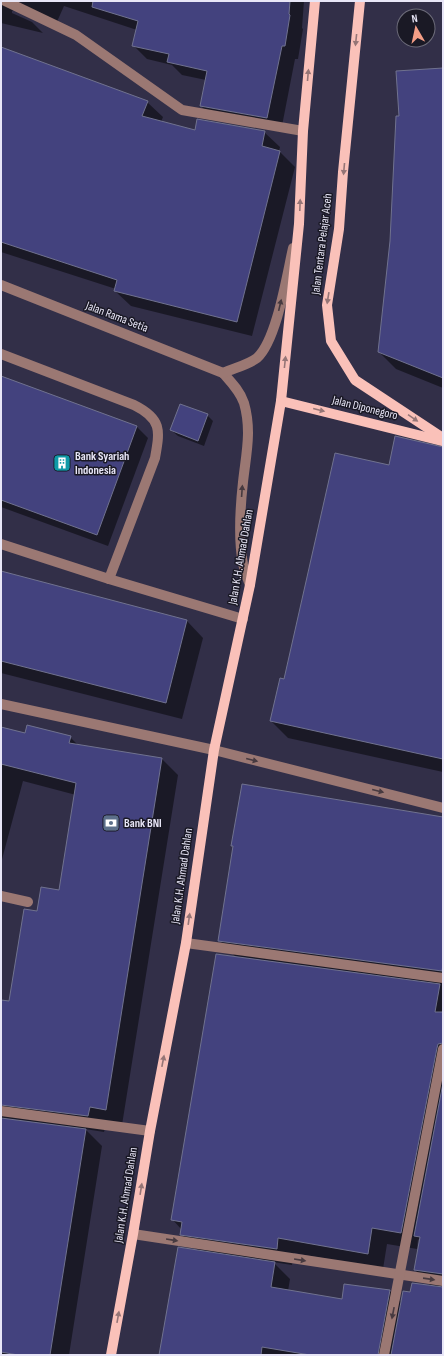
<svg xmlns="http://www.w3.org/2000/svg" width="444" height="1356" font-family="'Sofia Sans Condensed',sans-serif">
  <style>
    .shadow { fill: #0007; fill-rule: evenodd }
    .building { fill: #43427e; stroke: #70728f }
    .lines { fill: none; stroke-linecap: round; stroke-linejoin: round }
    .minor { stroke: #9b7873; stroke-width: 10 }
    .major { stroke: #fac1b9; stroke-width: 10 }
    .oneway { fill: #957576 }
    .oneway2 { fill: #473a40 }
    .labels { text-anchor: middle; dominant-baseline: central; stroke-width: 3; stroke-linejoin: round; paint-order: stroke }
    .street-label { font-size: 12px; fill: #e8e6f7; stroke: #1a1925 }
    .poi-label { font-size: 12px; font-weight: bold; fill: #e8e6f7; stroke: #1a1925; text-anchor: start }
  </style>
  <rect width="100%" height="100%" fill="#322f48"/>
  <g class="shadow">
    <path d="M 1,1 L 304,1 L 302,28 L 303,29 L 298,59 L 295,59 L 281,131 L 214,119 L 201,106 L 206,80 L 182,75 L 172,65 L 147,59 L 133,45 L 137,30 L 64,6 L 56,24 L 18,8 L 12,11 L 12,13 L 32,22 L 43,33 L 1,23 Z"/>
    <path d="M 1,48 L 147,102 L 163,117 L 161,122 L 196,131 L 264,132 L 280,147 L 279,151 L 295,167 L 252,336 L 131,306 L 115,291 L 116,289 L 1,252 Z"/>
    <path d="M 443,98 L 443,388 L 396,369 L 379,352 L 391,241 L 400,117 Z"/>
    <path d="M 1,377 L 137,427 L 148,438 L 108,546 L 1,507 Z"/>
    <path d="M 207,415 L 213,421 L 204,446 L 178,436 L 171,430 Z"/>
    <path d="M 443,448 L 443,772 L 288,738 L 271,721 L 284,680 L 389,466 Z"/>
    <path d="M 1,572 L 187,621 L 203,638 L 182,719 L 1,673 Z"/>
    <path d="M 1,728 L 26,734 L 70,737 L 79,746 L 162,759 L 178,775 L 122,1125 L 106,1123 L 104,1132 L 85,1129 L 102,1146 L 69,1355 L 1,1355 L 1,1001 L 9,1002 L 38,912 L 60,891 L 76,795 L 23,781 L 1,863 Z"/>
    <path d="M 443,818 L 443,1355 L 160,1355 L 199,1252 L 181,1234 L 182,1230 L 172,1219 L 236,957 L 220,941 L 234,847 L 232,846 ZM 418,1239 L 420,1241 L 415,1270 L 432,1287 L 411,1293 L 402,1303 L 390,1291 L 343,1300 L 288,1291 L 290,1279 L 273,1262 L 292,1265 L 294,1253 L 383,1269 L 387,1244 L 417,1249 Z"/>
  </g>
  <g class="building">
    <path d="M 93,1 L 290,1 L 289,14 L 290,15 L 285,46 L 282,46 L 267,118 L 200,106 L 207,71 L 167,62 L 169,54 L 132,46 L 138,21 L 92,7 Z"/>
    <path d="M 1,47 L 148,101 L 142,116 L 195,130 L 197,119 L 265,131 L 262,146 L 280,151 L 237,322 L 114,291 L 117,280 L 1,242 Z"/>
    <path d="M 443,68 L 443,378 L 378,352 L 390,241 L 396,116 L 399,116 L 396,71 Z"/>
    <path d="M 1,376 L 137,426 L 97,535 L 1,500 Z"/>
    <path d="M 180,404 L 208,414 L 198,441 L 170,430 Z"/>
    <path d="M 395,436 L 443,447 L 443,759 L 270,721 L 280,678 L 284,679 L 335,453 L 389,465 Z"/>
    <path d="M 1,571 L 187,620 L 166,703 L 1,661 Z"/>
    <path d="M 27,725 L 71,736 L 69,743 L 162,758 L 106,1110 L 90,1107 L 88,1116 L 1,1105 L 1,1000 L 9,1001 L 24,909 L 37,911 L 41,887 L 59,890 L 76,783 L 1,764 L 1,727 L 25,733 Z"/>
    <path d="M 242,784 L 443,817 L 443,965 L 442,971 L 218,941 L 233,846 L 231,846 Z"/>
    <path d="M 216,954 L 440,984 L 435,1012 L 443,1012 L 443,1043 L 438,1044 L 437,1048 L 401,1233 L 372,1228 L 368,1254 L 278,1238 L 277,1249 L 180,1235 L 182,1222 L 171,1220 Z"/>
    <path d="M 443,1083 L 443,1274 L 414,1270 L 420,1237 L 414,1236 Z"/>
    <path d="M 1,1118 L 86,1129 L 50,1355 L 18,1355 L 1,1352 Z"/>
    <path d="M 178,1247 L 275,1262 L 271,1287 L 342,1299 L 344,1284 L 390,1290 L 378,1355 L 310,1355 L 262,1347 L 261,1355 L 159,1355 Z"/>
    <path d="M 412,1283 L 443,1287 L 443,1355 L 391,1355 L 403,1291 L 410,1292 Z"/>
  </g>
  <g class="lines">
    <g class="minor">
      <path d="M 5,1 L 76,35 L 182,110 L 303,131"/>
      <path d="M 1,285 L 223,373"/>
      <path d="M 1,354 L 134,405 C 162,419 160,430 155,458 L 109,579"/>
      <path d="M 223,373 C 231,382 240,391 244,403 C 252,431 246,454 243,482 C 240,509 238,538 243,564 C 245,571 247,578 250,585"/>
      <path d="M 223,373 C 234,368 248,365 257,358 C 277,340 287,274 293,248"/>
      <path d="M 1,544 L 109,579 L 243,619"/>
      <path d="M 1,704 L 214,750 L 443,808"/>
      <path d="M 1,896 L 28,902"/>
      <path d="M 186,943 L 443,978"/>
      <path d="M 1,1111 L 150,1131"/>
      <path d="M 133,1234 L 443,1281"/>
      <path d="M 384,1355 L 443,1049"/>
    </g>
    <g class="major">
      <path d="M 360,1 L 343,172 L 339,229 L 327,305 L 331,341 L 355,380 L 443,438"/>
      <path d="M 281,401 L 442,441"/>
      <path d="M 111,1355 L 133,1234 L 150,1131 L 186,943 L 214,750 L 250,585 L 281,401 L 299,224 L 303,131 L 315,1"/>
    </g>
  </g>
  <defs><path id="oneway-solid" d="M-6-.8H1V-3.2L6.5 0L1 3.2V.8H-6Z"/></defs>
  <g class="oneway">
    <use href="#oneway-solid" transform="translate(356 40) rotate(96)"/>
    <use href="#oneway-solid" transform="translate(308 75) rotate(-85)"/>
    <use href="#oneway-solid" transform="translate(344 169) rotate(95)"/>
    <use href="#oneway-solid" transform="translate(300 205) rotate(-88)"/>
    <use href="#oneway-solid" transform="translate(328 298) rotate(99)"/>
    <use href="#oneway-solid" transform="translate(285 362) rotate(-84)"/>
    <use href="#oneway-solid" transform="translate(319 410) rotate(14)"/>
    <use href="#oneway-solid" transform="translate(413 418) rotate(34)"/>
    <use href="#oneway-solid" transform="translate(189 919) rotate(-82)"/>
    <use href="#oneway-solid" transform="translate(163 1061) rotate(-79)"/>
    <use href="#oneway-solid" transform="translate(141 1189) rotate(-81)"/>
    <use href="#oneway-solid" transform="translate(118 1317) rotate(-80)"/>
  </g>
  <g class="oneway2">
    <use href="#oneway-solid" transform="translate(280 305) rotate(-77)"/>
    <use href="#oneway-solid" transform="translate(242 491) rotate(-86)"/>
    <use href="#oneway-solid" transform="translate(252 760) rotate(14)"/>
    <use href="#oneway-solid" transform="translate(378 791) rotate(14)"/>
    <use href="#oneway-solid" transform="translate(172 1240) rotate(9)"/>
    <use href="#oneway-solid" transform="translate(300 1260) rotate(9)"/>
    <use href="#oneway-solid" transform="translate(429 1279) rotate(8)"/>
    <use href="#oneway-solid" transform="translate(393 1313) rotate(101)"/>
  </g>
  <defs>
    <g id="building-square" transform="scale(0.9)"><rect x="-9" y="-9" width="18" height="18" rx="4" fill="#0f9aa8" stroke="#1a1925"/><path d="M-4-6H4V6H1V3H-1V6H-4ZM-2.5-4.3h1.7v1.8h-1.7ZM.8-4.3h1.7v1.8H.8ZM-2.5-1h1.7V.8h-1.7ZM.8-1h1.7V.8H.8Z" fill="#fff"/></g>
    <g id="bank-square" transform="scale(0.9)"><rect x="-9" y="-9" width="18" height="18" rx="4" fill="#5c6f8a" stroke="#1a1925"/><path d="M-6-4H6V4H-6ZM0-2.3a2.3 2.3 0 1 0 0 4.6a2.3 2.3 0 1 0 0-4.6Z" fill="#fff"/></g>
  </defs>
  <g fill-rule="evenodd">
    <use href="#building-square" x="62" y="463"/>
    <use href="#bank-square" x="111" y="823"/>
  </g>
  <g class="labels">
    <g class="street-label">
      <text transform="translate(322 244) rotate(-83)">Jalan Tentara Pelajar Aceh</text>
      <text transform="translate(117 317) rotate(21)">Jalan Rama Setia</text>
      <text transform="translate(365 408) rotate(14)">Jalan Diponegoro</text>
      <text transform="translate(241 557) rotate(-80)">Jalan K.H. Ahmad Dahlan</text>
      <text transform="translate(182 876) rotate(-82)">Jalan K.H. Ahmad Dahlan</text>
      <text transform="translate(126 1195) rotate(-81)">Jalan K.H. Ahmad Dahlan</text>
    </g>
    <g class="poi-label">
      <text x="75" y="456">Bank Syariah<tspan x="75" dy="14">Indonesia</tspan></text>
      <text x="124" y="823">Bank BNI</text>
    </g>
  </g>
  <rect width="444" height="1356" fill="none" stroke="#e8e6f7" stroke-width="4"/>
  <g transform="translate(416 28) rotate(351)"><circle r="19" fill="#1a1925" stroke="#6c6b79"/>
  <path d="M0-3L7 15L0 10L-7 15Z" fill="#f49e86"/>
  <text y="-6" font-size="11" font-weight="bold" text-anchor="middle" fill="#e8e6f7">N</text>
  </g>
</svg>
